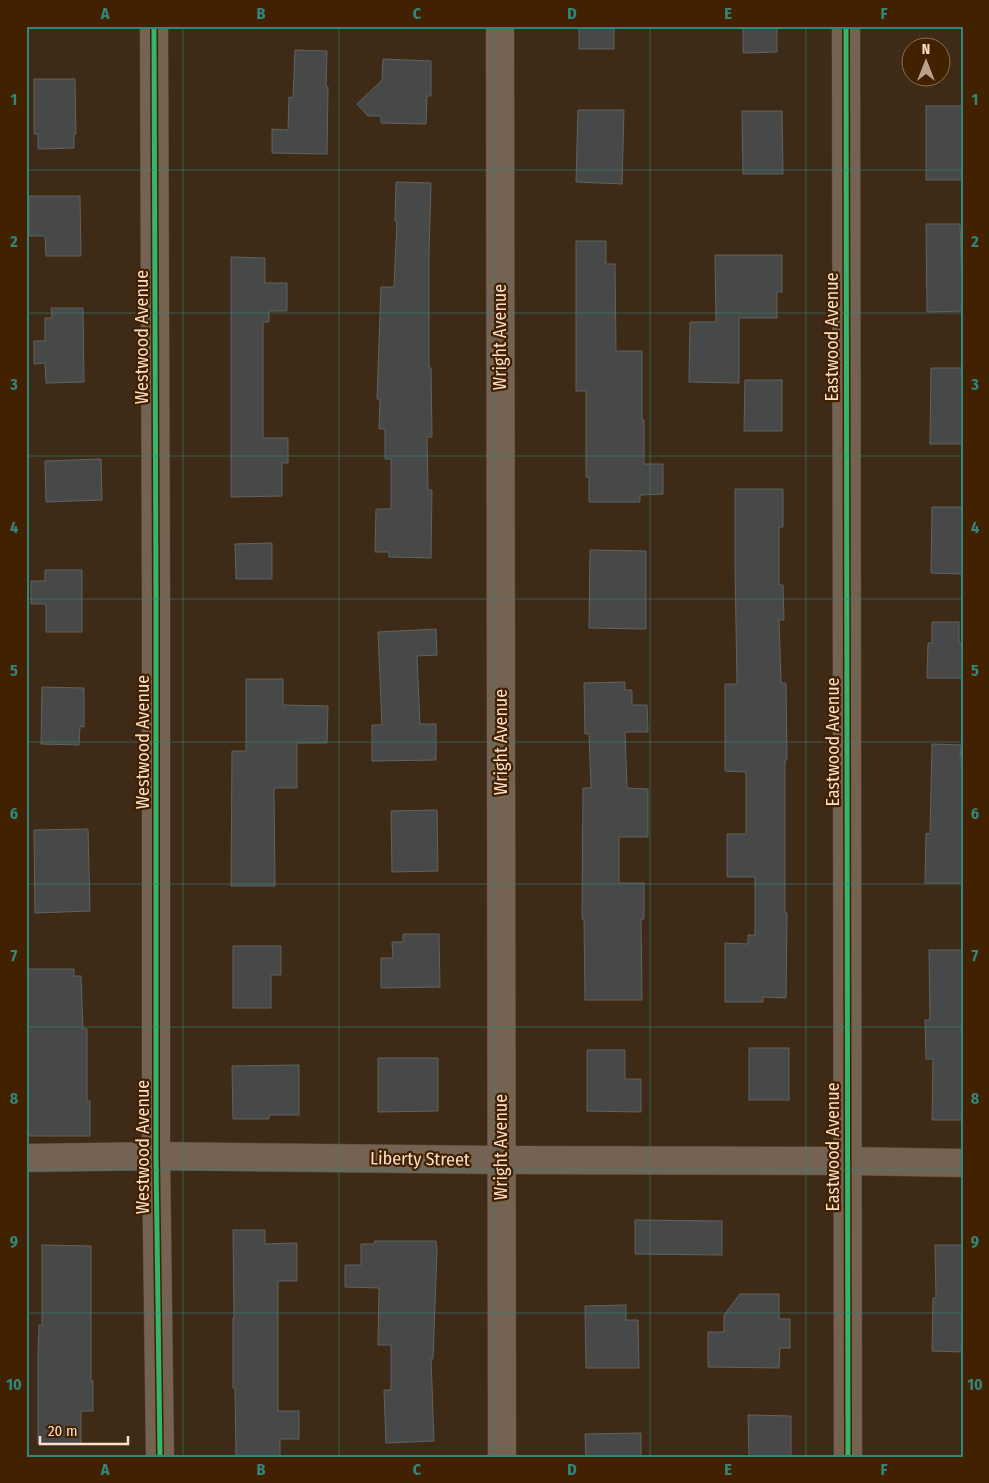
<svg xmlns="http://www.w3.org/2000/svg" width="989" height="1483" font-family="'Fira Sans Condensed',sans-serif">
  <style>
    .building { fill: #474948; stroke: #616361 }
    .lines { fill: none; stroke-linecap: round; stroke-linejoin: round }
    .minor-casing { stroke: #564638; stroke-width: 29 }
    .minor { stroke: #746252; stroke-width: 28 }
    .cycleway-casing { stroke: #422100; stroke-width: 8 }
    .cycleway { stroke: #33b770; stroke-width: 5 }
    .grid { fill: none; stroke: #33867c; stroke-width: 1; stroke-opacity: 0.55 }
    .labels { text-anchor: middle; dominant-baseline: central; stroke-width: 4.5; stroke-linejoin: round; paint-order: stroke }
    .street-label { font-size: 18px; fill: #fce0ca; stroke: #422100 }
    .neatline { fill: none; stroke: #33867c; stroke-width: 2 }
    .grid-label { font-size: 16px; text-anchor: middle; font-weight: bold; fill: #33867c }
  </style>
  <rect width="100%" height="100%" fill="#3e2b17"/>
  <g class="building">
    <rect x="579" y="26" width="35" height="23"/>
    <path d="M 743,26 L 777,26 L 777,52 L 743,53 Z"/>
    <path d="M 295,50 L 327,51 L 326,87 L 328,87 L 327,154 L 272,153 L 272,129 L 288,130 L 289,97 L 293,98 Z"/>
    <path d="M 383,59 L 431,61 L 431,96 L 427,96 L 426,124 L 381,123 L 381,116 L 368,116 L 357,104 L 382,80 Z"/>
    <path d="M 34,79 L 75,79 L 76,134 L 74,134 L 74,148 L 38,149 L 38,134 L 34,134 Z"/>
    <rect x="926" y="106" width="37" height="74"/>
    <path d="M 578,110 L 624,110 L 622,184 L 576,182 Z"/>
    <path d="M 742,111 L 782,111 L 783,174 L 743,174 Z"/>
    <path d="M 396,182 L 431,183 L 429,254 L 429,368 L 431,368 L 432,437 L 427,437 L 428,490 L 432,490 L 431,558 L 389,557 L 389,552 L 375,552 L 376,509 L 391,509 L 391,459 L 385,459 L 385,429 L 379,429 L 380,399 L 377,399 L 381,287 L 394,287 L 397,221 L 395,221 Z"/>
    <path d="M 29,196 L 80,196 L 81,256 L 46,256 L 45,236 L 29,236 Z"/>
    <path d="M 926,224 L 960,224 L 963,311 L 927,312 Z"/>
    <path d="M 576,241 L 606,241 L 606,264 L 615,264 L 616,351 L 642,351 L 642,420 L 644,420 L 644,464 L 663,464 L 663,494 L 640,495 L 640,502 L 589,502 L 589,477 L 586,477 L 586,391 L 576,391 Z"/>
    <path d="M 715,255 L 782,255 L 782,292 L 777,292 L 777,318 L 739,318 L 739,383 L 689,382 L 690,322 L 716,322 Z"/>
    <path d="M 231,257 L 265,258 L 265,283 L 287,283 L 287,311 L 269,311 L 269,322 L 263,322 L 263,438 L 288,438 L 288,463 L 282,463 L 282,496 L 231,497 Z"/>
    <path d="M 51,308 L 83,308 L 84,382 L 46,383 L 45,363 L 34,364 L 34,341 L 45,341 L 45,318 L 52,318 Z"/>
    <path d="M 931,368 L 963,368 L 963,444 L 930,444 Z"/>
    <path d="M 745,380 L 782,380 L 782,431 L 744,431 Z"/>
    <path d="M 101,459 L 102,500 L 46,502 L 45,461 Z"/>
    <path d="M 735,489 L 783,489 L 783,527 L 779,527 L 779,585 L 783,585 L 784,620 L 779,620 L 781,683 L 786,683 L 787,760 L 785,760 L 785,913 L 787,913 L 786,998 L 763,997 L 763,1002 L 725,1002 L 725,943 L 748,944 L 748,935 L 755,935 L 755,877 L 727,877 L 727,834 L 746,834 L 746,772 L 725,771 L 725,684 L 737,684 L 735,563 Z"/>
    <path d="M 932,507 L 963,507 L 963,574 L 931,573 Z"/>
    <path d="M 272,543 L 272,579 L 236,579 L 235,544 Z"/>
    <path d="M 590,550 L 646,551 L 646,629 L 589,628 Z"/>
    <path d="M 45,570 L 82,570 L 82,632 L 46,632 L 46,604 L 31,604 L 31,581 L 45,581 Z"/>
    <path d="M 932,622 L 959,622 L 959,643 L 963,643 L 963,678 L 927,678 L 928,643 L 932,643 Z"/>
    <path d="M 436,629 L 437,655 L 417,656 L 420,724 L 436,724 L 436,760 L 372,761 L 372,725 L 382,725 L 378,632 Z"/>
    <path d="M 246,679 L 283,679 L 283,705 L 328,706 L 327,743 L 297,743 L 297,788 L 274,788 L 275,886 L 231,886 L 232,751 L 246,751 Z"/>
    <path d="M 625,682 L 625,690 L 632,690 L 632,705 L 647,705 L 648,732 L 625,732 L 627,788 L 648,789 L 648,837 L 619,837 L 619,883 L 644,883 L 644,919 L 641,919 L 642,1000 L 585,1000 L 584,919 L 582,919 L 583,788 L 591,788 L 589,734 L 585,734 L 584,683 Z"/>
    <path d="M 42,687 L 84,688 L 84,727 L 80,726 L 79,745 L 41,744 Z"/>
    <path d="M 932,744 L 961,745 L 960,761 L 963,761 L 963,883 L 925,883 L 926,833 L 930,834 Z"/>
    <path d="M 437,810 L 438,871 L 392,872 L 391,811 Z"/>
    <path d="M 88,829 L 90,911 L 35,913 L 34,830 Z"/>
    <path d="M 403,934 L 439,934 L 440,987 L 381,988 L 381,958 L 393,958 L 392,942 L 403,942 Z"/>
    <path d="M 233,946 L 281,946 L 281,975 L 271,975 L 271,1008 L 233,1008 Z"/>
    <path d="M 929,950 L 963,950 L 963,1120 L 932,1120 L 933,1059 L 926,1059 L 925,1020 L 930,1020 Z"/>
    <path d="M 26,969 L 74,969 L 74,976 L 81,976 L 83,1029 L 87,1029 L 87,1101 L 90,1101 L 90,1136 L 26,1136 Z"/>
    <rect x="749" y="1048" width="40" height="52"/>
    <path d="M 587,1050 L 625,1050 L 625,1079 L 641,1079 L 641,1112 L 587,1111 Z"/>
    <path d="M 378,1058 L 438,1058 L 438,1111 L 378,1112 Z"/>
    <path d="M 299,1065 L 299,1115 L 269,1115 L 269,1119 L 233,1119 L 232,1066 Z"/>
    <path d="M 635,1220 L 722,1221 L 722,1255 L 635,1254 Z"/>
    <path d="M 233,1230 L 265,1230 L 265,1244 L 297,1243 L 297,1281 L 278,1281 L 278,1411 L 299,1411 L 299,1439 L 280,1439 L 280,1457 L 236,1457 L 235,1388 L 233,1388 L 233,1318 L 234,1318 Z"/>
    <path d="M 375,1241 L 436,1241 L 437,1251 L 433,1359 L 431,1359 L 434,1441 L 386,1443 L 384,1390 L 391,1390 L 391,1345 L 378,1345 L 379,1288 L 345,1287 L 345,1265 L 361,1265 L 361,1244 L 374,1244 Z"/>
    <path d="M 42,1245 L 91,1246 L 91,1381 L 93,1381 L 93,1411 L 81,1411 L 81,1444 L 38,1444 L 38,1353 L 39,1325 L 42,1325 Z"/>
    <path d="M 935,1245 L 963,1245 L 963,1352 L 932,1351 L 933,1298 L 936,1298 Z"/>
    <path d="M 740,1294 L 779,1294 L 779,1319 L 790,1319 L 790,1348 L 780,1348 L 779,1368 L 708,1367 L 708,1332 L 724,1332 L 724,1315 Z"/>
    <path d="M 626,1305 L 626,1320 L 638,1320 L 639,1368 L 586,1368 L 585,1306 Z"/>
    <path d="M 748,1415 L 791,1416 L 791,1457 L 749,1457 Z"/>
    <path d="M 641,1433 L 641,1457 L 586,1457 L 585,1434 Z"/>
  </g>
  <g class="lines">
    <g class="minor-casing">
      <g id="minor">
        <path d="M 154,26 L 156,599 L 156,1156 L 160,1457"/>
        <path d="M 500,26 L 502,1457"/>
        <path d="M 846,26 L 848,1457"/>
        <path d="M 26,1158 L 156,1156 L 501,1160 L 847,1161 L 963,1163"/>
      </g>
    </g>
    <use href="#minor" class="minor"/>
    <g class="cycleway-casing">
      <g id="cycleway">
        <path d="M 154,26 L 156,599 L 156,1156 L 160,1457"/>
        <path d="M 846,26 L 848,1457"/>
      </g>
    </g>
    <use href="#cycleway" class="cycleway"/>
  </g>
  <path class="grid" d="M 183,26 L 183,1457M 339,26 L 339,1457M 495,26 L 495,1457M 650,26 L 650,1457M 806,26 L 806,1457M 26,170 L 963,170M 26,313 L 963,313M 26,456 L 963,456M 26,599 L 963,599M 26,742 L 963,742M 26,884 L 963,884M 26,1027 L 963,1027M 26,1170 L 963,1170M 26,1313 L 963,1313"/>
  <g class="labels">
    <g class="street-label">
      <text transform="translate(142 337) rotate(-90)">Westwood Avenue</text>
      <text transform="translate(500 337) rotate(-90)">Wright Avenue</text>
      <text transform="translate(832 337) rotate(-90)">Eastwood Avenue</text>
      <text transform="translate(143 742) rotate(-90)">Westwood Avenue</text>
      <text transform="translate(501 742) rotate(-90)">Wright Avenue</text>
      <text transform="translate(833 742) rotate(-90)">Eastwood Avenue</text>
      <text transform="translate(143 1147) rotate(-90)">Westwood Avenue</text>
      <text transform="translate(501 1147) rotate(-90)">Wright Avenue</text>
      <text transform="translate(833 1147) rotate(-90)">Eastwood Avenue</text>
      <text transform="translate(420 1159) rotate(1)">Liberty Street</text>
    </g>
  </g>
  <rect width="989" height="1483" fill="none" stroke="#422100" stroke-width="55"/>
  <g transform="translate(926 62)"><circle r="24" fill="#422100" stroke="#8c6d51"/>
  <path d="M0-4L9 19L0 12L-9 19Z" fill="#baa18b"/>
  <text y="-8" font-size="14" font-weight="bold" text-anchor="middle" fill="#fce0ca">N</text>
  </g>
  <path d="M40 1436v8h88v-8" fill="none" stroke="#fce0ca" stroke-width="2.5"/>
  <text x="48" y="1436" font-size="15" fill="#fce0ca" stroke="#422100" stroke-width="4" paint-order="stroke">20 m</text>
  <rect x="28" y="28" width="934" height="1428" class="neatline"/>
  <g class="grid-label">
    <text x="105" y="19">A</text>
    <text x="261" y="19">B</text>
    <text x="417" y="19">C</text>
    <text x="572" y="19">D</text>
    <text x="728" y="19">E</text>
    <text x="884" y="19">F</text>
    <text x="14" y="105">1</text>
    <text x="975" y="105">1</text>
    <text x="14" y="247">2</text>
    <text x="975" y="247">2</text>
    <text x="14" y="390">3</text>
    <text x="975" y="390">3</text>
    <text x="14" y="533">4</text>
    <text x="975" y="533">4</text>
    <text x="14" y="676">5</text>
    <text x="975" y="676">5</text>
    <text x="14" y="819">6</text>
    <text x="975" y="819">6</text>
    <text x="14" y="961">7</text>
    <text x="975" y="961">7</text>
    <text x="14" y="1104">8</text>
    <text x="975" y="1104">8</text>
    <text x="14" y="1247">9</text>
    <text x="975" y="1247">9</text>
    <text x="14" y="1390">10</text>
    <text x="975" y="1390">10</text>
    <text x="105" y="1475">A</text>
    <text x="261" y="1475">B</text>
    <text x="417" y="1475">C</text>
    <text x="572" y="1475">D</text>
    <text x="728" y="1475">E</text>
    <text x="884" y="1475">F</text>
  </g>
</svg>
